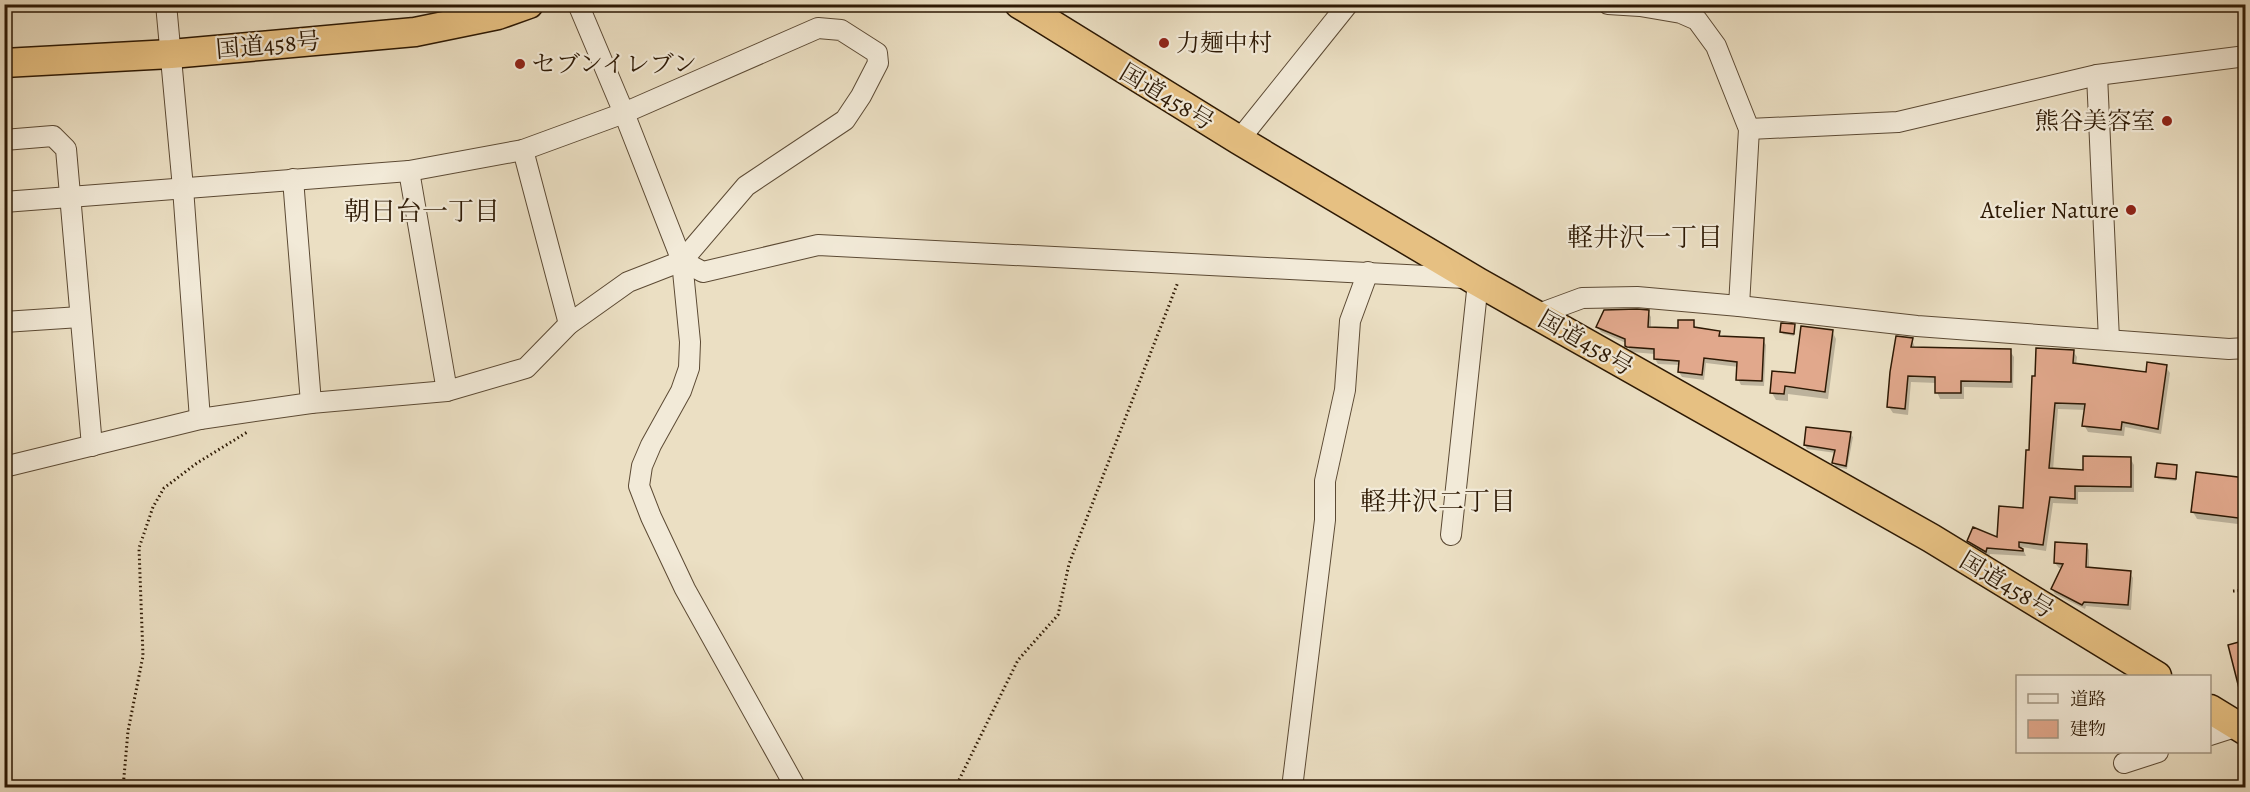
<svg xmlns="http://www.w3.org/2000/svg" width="2250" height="792" font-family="Alegreya,'Noto Serif JP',serif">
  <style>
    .shadow { fill: #0003 }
    .building { fill: #e1a88c; stroke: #2d1904; stroke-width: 1.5 }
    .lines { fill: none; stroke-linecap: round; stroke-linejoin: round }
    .minor-casing { stroke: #5c4a34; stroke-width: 22 }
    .highway-casing { stroke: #2d1904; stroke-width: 31 }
    .path { stroke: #2d1904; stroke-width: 3; stroke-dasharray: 1.5 3; stroke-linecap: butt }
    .minor { stroke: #f2ead8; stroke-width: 20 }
    .highway { stroke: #e6c082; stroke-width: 28 }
    .poi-dot { fill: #8f2418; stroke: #f2ead8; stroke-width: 2 }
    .labels { text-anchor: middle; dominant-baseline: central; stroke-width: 4.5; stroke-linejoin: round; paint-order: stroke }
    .poi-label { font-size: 24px; fill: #2d1904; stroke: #f2ead8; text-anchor: start }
    .street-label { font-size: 24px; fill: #2d1904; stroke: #f2ead8 }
    .neighbourhood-label { font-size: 26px; fill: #2d1904; stroke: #f2ead8 }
  </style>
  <rect width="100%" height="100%" fill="#ebdfc3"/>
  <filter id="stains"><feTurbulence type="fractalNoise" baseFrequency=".00333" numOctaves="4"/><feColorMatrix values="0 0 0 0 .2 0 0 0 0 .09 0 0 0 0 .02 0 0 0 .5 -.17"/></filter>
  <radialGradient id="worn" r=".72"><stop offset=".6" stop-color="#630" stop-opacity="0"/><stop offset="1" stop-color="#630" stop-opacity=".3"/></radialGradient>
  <g class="shadow">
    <path d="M 1648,312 L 1651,317 L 1651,328 L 1680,330 L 1693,322 L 1696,329 L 1719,332 L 1722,338 L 1763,340 L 1766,345 L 1764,386 L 1741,385 L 1738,379 L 1739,367 L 1706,363 L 1704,380 L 1682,377 L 1679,372 L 1680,365 L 1658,364 L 1655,359 L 1655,354 L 1631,352 L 1626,343 L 1601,332 L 1598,327 Z"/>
    <path d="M 1794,326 L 1794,336 L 1783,334 L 1782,332 Z"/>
    <path d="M 1832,331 L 1836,339 L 1828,399 L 1788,394 L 1788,401 L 1776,400 L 1772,393 L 1796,374 Z"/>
    <path d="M 1912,339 L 1915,348 L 2010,351 L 2014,357 L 2013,388 L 1964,387 L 1964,399 L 1940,399 L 1937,392 L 1937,383 L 1911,382 L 1908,415 L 1893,413 L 1889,407 Z"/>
    <path d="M 2073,351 L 2077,357 L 2076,365 L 2147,373 L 2166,367 L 2170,373 L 2161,434 L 2125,427 L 2124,436 L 2088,432 L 2084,425 L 2086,410 L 2058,409 L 2053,470 L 2085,471 L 2130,458 L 2134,465 L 2134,492 L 2078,492 L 2078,504 L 2053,503 L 2046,551 L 2022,547 L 2026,556 L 1990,554 L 1989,557 L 1972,547 L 1969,541 L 1998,540 L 2024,510 L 2031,451 Z"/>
    <path d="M 1850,434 L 1853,437 L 1847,469 L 1836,467 L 1834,463 L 1836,453 L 1807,449 L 1805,445 Z"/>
    <path d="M 2176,466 L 2176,481 L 2158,479 L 2157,477 Z"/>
    <path d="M 2246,480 L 2246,525 L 2197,519 L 2193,512 Z"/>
    <path d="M 2086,545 L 2089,550 L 2089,569 L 2130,573 L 2133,578 L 2131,610 L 2086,606 L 2085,609 L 2055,594 L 2052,589 L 2063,568 L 2059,568 L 2055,563 Z"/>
  </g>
  <g class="building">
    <path d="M 1637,309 L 1649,310 L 1648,327 L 1678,328 L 1678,320 L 1694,320 L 1694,327 L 1720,331 L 1719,336 L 1764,338 L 1762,381 L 1736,380 L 1737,362 L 1704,358 L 1702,375 L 1678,372 L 1679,361 L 1654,359 L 1654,349 L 1627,347 L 1625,346 L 1625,339 L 1596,327 L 1604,310 Z"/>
    <path d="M 1781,323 L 1795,324 L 1794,334 L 1780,332 Z"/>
    <path d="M 1801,326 L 1833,330 L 1825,392 L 1785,386 L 1784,394 L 1770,393 L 1772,371 L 1795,373 Z"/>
    <path d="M 1896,336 L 1913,338 L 1911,347 L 2011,349 L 2011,382 L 1961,381 L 1961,393 L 1935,393 L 1935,377 L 1908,376 L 1905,409 L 1887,407 L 1890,372 Z"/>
    <path d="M 2036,348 L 2074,350 L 2073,363 L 2146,372 L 2147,362 L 2167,365 L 2158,429 L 2122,422 L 2121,430 L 2082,426 L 2085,404 L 2055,403 L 2049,468 L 2083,470 L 2083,456 L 2131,457 L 2131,487 L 2075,486 L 2075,499 L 2050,497 L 2043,545 L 2019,542 L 2019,547 L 2023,549 L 2023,551 L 1987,548 L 1986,552 L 1967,541 L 1973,527 L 1997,537 L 1999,506 L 2023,508 L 2026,450 L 2029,450 L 2032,376 L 2035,376 Z"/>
    <path d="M 1806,427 L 1851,432 L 1846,466 L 1832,463 L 1835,450 L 1804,445 Z"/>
    <path d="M 2157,463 L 2177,465 L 2176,479 L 2155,477 Z"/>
    <path d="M 2196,472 L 2246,478 L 2246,519 L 2191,512 Z"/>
    <path d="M 2055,542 L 2087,544 L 2086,567 L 2131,571 L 2128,605 L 2084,602 L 2082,605 L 2051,589 L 2063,564 L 2054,563 Z"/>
    <path d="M 2246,640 L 2246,695 L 2241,696 L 2228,645 Z"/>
  </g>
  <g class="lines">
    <g class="minor-casing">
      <g id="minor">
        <path d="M 166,4 L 183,188 L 200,419"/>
        <path d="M 578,4 L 624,113 L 682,261 L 690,342 L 689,368 L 681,391 L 651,445 L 642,466 L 639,486 L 651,517 L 685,589 L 796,788"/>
        <path d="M 1608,4 L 1640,6 L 1681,13 L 1697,20 L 1716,46 L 1749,129 L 1739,306"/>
        <path d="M 2097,75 L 2109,340"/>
        <path d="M 1749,129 L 1898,122 L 2097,75 L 2246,56"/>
        <path d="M 4,140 L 53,136 L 66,149 L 92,446"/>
        <path d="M 1239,140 L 1348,4"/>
        <path d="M 523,150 L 569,324"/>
        <path d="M 409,171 L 447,391"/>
        <path d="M 293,179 L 311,403"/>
        <path d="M 4,202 L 409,171 L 523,150 L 624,113 L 818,28 L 841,30 L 877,53 L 878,63 L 861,96 L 845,120 L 746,186 L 682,261 L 628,282 L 569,324 L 526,368 L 447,391 L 311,403 L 200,419 L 4,467"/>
        <path d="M 682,261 L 703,272 L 818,245 L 1465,278"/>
        <path d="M 1536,315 L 1582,298 L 1637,297 L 1739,306 L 1917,326 L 2229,349 L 2246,348"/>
        <path d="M 4,322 L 80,317"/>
        <path d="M 1451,535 L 1478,282"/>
        <path d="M 2210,735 L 2238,726"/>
        <path d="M 2124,763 L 2158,752"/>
        <path d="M 1292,788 L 1325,520 L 1325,481 L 1345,390 L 1350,321 L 1368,272"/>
      </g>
    </g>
    <g class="highway-casing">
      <g id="highway">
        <path d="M 1019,4 L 1239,140 L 1478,282 L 1931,538 L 2157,676"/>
        <path d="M 4,63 L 171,54 L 415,32 L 498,15 L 529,4"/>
        <path d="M 2210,709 L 2246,731"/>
      </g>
    </g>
    <g class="path">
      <path d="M 2233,591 L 2246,590"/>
      <path d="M 123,788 L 128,731 L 143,656 L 139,548 L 153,507 L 164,488 L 197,463 L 249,431"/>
      <path d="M 955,788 L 1018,660 L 1058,615 L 1069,564 L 1178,282"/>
    </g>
    <use href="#minor" class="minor"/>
    <use href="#highway" class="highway"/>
  </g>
  <g class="poi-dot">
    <circle cx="1164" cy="43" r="6"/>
    <circle cx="520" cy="64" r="6"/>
    <circle cx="2167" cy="121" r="6"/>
    <circle cx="2131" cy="210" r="6"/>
  </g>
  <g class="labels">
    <g class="poi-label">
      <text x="1176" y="43">力麺中村</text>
      <text x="532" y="64">セブンイレブン</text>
      <text x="2155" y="121" text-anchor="end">熊谷美容室</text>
      <text x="2119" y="210" text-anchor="end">Atelier Nature</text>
    </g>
    <g class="street-label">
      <text transform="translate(268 45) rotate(-5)">国道458号</text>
      <text transform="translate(1167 97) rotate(31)">国道458号</text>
      <text transform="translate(1586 343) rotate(30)">国道458号</text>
      <text transform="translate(2007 585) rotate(31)">国道458号</text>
    </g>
    <g class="neighbourhood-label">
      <text x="422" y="211">朝日台一丁目</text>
      <text x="1645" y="237">軽井沢一丁目</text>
      <text x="1438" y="501">軽井沢二丁目</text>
    </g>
  </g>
  <rect width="2250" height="792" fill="none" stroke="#ebdfc3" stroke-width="24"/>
  <rect x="6" y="6" width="2238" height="780" fill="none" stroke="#2d1904" stroke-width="3"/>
  <rect x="12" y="12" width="2226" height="768" fill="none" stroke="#2d1904" stroke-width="1.5"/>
  <rect x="2016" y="675" width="195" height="78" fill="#f2ead8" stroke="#a39683" stroke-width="1.5"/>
  <rect x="2028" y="694" width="30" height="9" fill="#f2ead8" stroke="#a39683" stroke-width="1.5"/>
  <text x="2070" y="705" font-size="18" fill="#2d1904">道路</text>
  <rect x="2028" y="720" width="30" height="18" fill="#e1a88c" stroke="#a39683" stroke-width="1.5"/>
  <text x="2070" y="735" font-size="18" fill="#2d1904">建物</text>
  <rect width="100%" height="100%" filter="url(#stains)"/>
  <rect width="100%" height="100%" fill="url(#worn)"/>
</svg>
